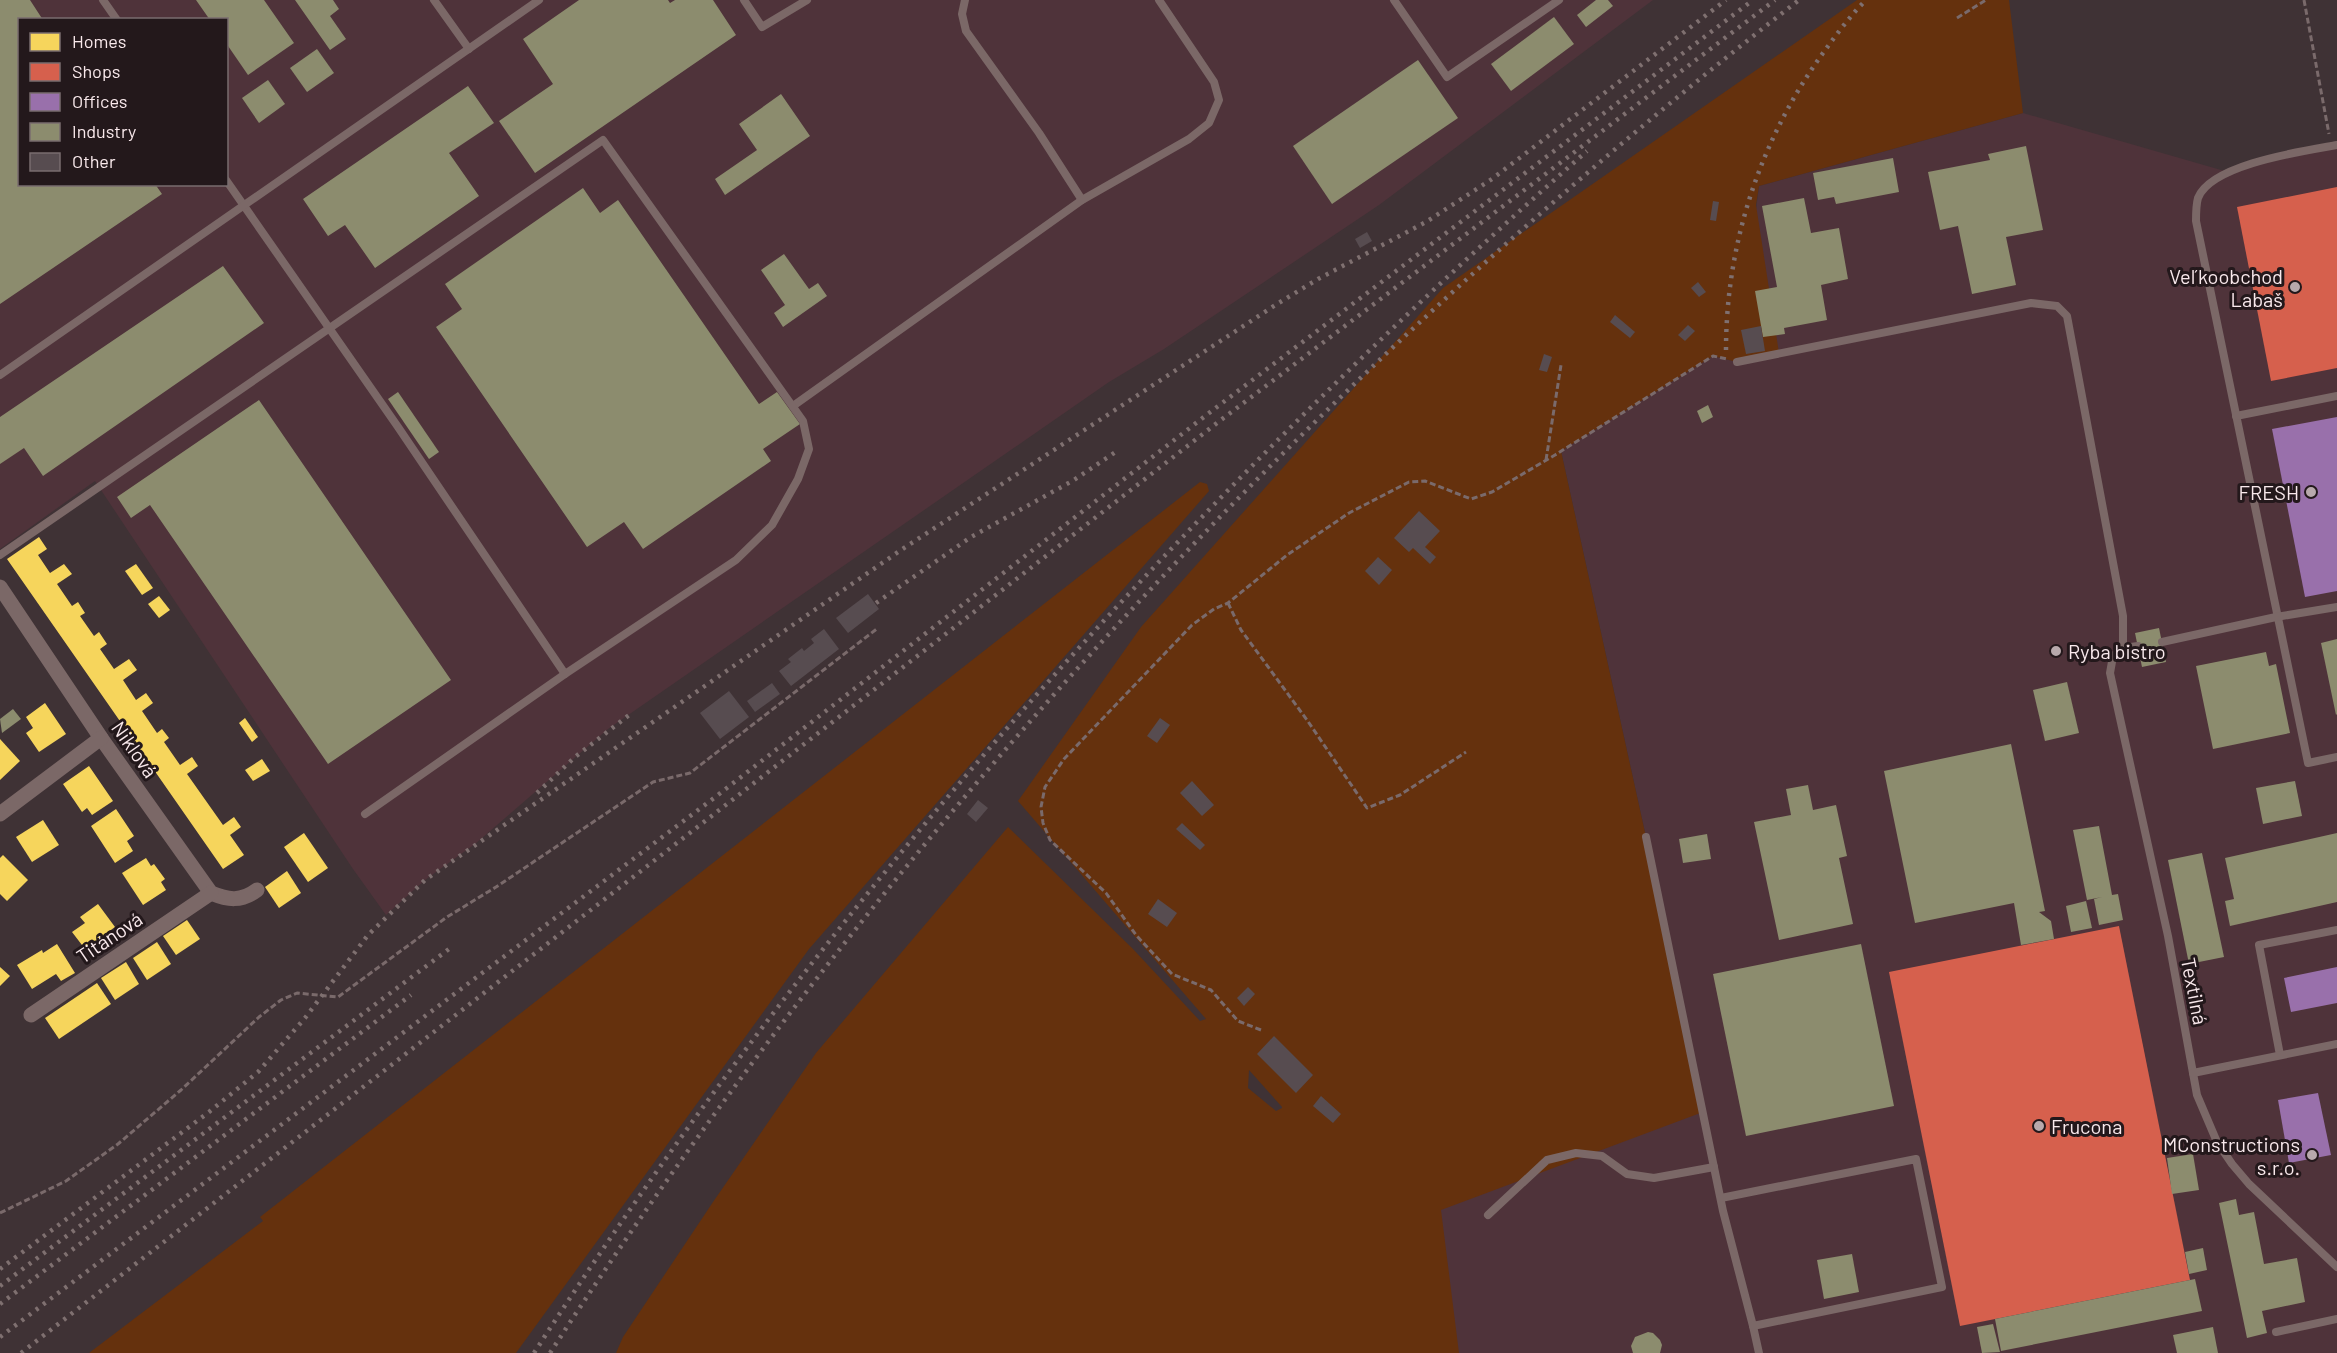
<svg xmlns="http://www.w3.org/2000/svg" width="2337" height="1353" font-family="Barlow,sans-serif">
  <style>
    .built { fill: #4f333a; fill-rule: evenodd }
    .green { fill: #65310d; fill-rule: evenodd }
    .homes { fill: #f6d55c }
    .shops { fill: #d6604d }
    .offices { fill: #9970ab }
    .industry { fill: #8c8c6e }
    .building { fill: #574c50 }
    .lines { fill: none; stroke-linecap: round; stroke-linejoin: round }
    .path { stroke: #7a6a6b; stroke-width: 3; stroke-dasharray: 6 3; stroke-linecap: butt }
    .lane { stroke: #7b6867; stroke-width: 8 }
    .street { stroke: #7b6867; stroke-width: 15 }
    .rail { stroke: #7f7070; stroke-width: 4.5; stroke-dasharray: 3 6; stroke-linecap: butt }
    .poi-dot { fill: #b8a9ac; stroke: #23181b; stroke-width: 2 }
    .labels { text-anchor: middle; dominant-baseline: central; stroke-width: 6; stroke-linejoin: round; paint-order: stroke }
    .poi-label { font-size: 20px; fill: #f9e9ec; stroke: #23181b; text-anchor: end }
    .street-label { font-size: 20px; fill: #f9e9ec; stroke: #23181b }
  </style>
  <rect width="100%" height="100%" fill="#3f3235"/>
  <g class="built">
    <path d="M 0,0 L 1653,0 L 1379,205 L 1164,349 L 1109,382 L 608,729 L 475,844 L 425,880 L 386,915 L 353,869 L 95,481 L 0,549 ZM 20,20 L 226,20 L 226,184 L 20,184 Z"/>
    <path d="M 2023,113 L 2228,172 L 2337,145 L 2337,1353 L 1413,1353 L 1388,1230 L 1646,837 L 1561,451 L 1713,356 L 1737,362 L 1759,186 Z"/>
  </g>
  <g class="green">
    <path d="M 1857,0 L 2009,0 L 2023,113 L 1759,186 L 1756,205 L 1779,353 L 1737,362 L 1713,356 L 1561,451 L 1646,837 L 1703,1112 L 1441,1210 L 1459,1353 L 616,1353 L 623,1337 L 713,1202 L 816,1053 L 1008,827 L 1133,949 L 1200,1021 L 1206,1019 L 1018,801 L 1141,627 L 1443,288 ZM 1249,1070 L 1282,1107 L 1282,1108 L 1276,1111 L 1248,1088 Z"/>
    <path d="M 1200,482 L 1207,484 L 1209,491 L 809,949 L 516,1353 L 89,1353 L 263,1221 L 260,1217 Z"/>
  </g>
  <g class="homes">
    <path d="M 39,537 L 47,549 L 38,555 L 50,573 L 64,564 L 72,574 L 57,584 L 72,606 L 78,602 L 85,613 L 80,616 L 94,636 L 99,632 L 107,644 L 100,649 L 114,669 L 129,659 L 137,670 L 123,680 L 136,700 L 146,693 L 153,703 L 142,711 L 157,733 L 162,729 L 169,738 L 164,742 L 180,765 L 192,757 L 198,766 L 187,774 L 223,825 L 234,817 L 241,827 L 230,835 L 244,855 L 223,869 L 7,559 Z"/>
    <path d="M 136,564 L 153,588 L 142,595 L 125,571 Z"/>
    <path d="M 159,596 L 170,610 L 159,618 L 148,604 Z"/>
    <path d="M 45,703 L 66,734 L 39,752 L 26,733 L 33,728 L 26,717 Z"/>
    <path d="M 245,718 L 258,737 L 252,742 L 239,723 Z"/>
    <path d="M 0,739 L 20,761 L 0,780 Z"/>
    <path d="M 262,759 L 270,771 L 253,781 L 245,770 Z"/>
    <path d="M 89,766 L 113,801 L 92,815 L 87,808 L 82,812 L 63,784 Z"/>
    <path d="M 116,809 L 134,836 L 127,841 L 133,851 L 115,863 L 91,826 Z"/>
    <path d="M 43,820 L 59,845 L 32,862 L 16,837 Z"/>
    <path d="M 304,833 L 328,868 L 308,882 L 284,847 Z"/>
    <path d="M 3,855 L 28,880 L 7,901 L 0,894 L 0,858 Z"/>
    <path d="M 146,858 L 151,866 L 154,864 L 165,879 L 161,882 L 166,890 L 143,905 L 122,873 Z"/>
    <path d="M 287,871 L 301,893 L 279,908 L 265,887 Z"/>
    <path d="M 98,904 L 115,927 L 85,949 L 72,932 L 85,923 L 80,917 Z"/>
    <path d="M 187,920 L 200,939 L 176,955 L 163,936 Z"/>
    <path d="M 157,942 L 171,964 L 147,980 L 133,958 Z"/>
    <path d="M 57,944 L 75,973 L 61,981 L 56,974 L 32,989 L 17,965 L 42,950 L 43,953 Z"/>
    <path d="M 126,962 L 139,984 L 115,1000 L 101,978 Z"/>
    <path d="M 0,967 L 10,976 L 0,986 Z"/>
    <path d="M 97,983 L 111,1004 L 59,1039 L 45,1018 Z"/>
  </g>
  <g class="shops">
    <path d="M 2337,187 L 2337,368 L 2271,381 L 2237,207 Z"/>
    <path d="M 2119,926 L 2190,1280 L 1960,1326 L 1889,972 Z"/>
  </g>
  <g class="offices">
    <path d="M 2337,417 L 2337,591 L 2305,597 L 2272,429 Z"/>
    <path d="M 2337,967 L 2337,1003 L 2291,1012 L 2284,978 Z"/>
    <path d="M 2318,1093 L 2331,1155 L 2289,1163 L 2278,1100 Z"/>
  </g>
  <g class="industry">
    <path d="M 0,0 L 30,0 L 43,20 L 20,20 L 20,184 L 155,184 L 162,194 L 0,304 Z"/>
    <path d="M 196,0 L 264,0 L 294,43 L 248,75 L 226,43 L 226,20 L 210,20 Z"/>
    <path d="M 295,0 L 333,0 L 339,9 L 330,16 L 346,39 L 330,50 Z"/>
    <path d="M 579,0 L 668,0 L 670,3 L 675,0 L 713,0 L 736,35 L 535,173 L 499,121 L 553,84 L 523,39 Z"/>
    <path d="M 1596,0 L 1608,0 L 1613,6 L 1586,27 L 1577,15 Z"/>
    <path d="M 1554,17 L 1574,44 L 1511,91 L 1491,64 Z"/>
    <path d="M 317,49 L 334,73 L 307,92 L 290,68 Z"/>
    <path d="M 1418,60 L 1458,118 L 1332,204 L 1293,146 Z"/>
    <path d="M 268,80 L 285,104 L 259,123 L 242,98 Z"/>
    <path d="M 468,86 L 494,123 L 449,153 L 479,196 L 375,268 L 345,225 L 328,236 L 303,199 Z"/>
    <path d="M 781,94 L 810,136 L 725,195 L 715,179 L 757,150 L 739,124 Z"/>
    <path d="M 2026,146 L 2043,230 L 2006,237 L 2016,285 L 1972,294 L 1958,226 L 1940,230 L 1928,172 L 1990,160 L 1988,154 Z"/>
    <path d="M 1893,158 L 1899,192 L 1836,204 L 1834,197 L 1818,200 L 1813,173 Z"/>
    <path d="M 583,188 L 600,213 L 618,200 L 759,404 L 777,392 L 800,424 L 763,449 L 771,461 L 643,549 L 624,522 L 587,547 L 436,327 L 462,309 L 445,284 Z"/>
    <path d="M 1804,198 L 1811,233 L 1839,228 L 1848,279 L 1821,285 L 1827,320 L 1784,328 L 1785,334 L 1763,337 L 1755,291 L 1777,287 L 1762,206 Z"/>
    <path d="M 784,254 L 809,289 L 818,283 L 827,296 L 783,327 L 774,313 L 785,305 L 761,270 Z"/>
    <path d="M 223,266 L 264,323 L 43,476 L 24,448 L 0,464 L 0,417 Z"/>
    <path d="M 398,392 L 439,452 L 429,459 L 388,399 Z"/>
    <path d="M 259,400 L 451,680 L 328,764 L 150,505 L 131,518 L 117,497 Z"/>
    <path d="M 1708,405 L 1713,417 L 1702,423 L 1697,411 Z"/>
    <path d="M 2159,628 L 2166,662 L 2142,667 L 2135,633 Z"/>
    <path d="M 2337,639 L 2337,714 L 2336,715 L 2321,643 Z"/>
    <path d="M 2266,652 L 2269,666 L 2276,664 L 2290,733 L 2213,749 L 2196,666 Z"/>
    <path d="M 2067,682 L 2079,733 L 2045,741 L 2033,690 Z"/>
    <path d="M 13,709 L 21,719 L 2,733 L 0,719 Z"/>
    <path d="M 2011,744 L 2045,911 L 2039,912 L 2051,921 L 2054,939 L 2021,945 L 2014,903 L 1915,923 L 1884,771 Z"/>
    <path d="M 2295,781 L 2302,816 L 2263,824 L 2256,788 Z"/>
    <path d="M 1808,785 L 1813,810 L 1836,805 L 1847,856 L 1839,858 L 1853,924 L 1779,940 L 1754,822 L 1791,815 L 1786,789 Z"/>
    <path d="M 2099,826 L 2112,895 L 2118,894 L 2123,920 L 2099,925 L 2094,899 L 2102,897 L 2087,900 L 2073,830 Z"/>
    <path d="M 2337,833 L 2337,902 L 2230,926 L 2225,901 L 2234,899 L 2225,858 Z"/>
    <path d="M 1707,834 L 1711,859 L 1683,863 L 1679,839 Z"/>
    <path d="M 2202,853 L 2224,957 L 2189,964 L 2168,860 Z"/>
    <path d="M 2086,901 L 2092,928 L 2071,932 L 2066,906 Z"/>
    <path d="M 1861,944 L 1894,1106 L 1746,1136 L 1713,974 Z"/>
    <path d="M 2193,1154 L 2199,1190 L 2172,1194 L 2167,1158 Z"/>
    <path d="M 2236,1199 L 2239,1215 L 2254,1212 L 2264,1264 L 2297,1258 L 2305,1302 L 2262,1311 L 2267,1333 L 2247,1338 L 2219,1203 Z"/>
    <path d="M 2203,1248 L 2207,1270 L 2189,1274 L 2185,1252 Z"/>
    <path d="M 1852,1254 L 1859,1292 L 1824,1299 L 1817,1260 Z"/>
    <path d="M 2195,1279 L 2202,1311 L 2001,1351 L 1995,1319 Z"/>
    <path d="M 1993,1324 L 2000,1352 L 1982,1353 L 1977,1327 Z"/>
    <path d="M 2213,1327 L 2218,1353 L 2177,1353 L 2173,1335 Z"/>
    <path d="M 1648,1332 L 1653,1333 L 1660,1340 L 1662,1345 L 1660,1353 L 1633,1353 L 1631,1346 L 1635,1337 Z"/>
  </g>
  <g class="building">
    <path d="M 1713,201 L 1719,202 L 1716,221 L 1710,220 Z"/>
    <path d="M 1367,232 L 1372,241 L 1360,248 L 1355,239 Z"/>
    <path d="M 1698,282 L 1706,292 L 1699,297 L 1691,288 Z"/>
    <path d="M 1615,315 L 1635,332 L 1630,338 L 1610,322 Z"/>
    <path d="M 1688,325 L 1695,331 L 1685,341 L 1678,335 Z"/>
    <path d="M 1761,326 L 1765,351 L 1746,354 L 1741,330 Z"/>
    <path d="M 1544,354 L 1552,357 L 1547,372 L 1539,370 Z"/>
    <path d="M 1419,511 L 1440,531 L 1425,547 L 1436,557 L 1430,564 L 1413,548 L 1409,552 L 1394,538 Z"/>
    <path d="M 1378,557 L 1392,570 L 1379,585 L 1365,571 Z"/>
    <path d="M 868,594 L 879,609 L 848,633 L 836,618 Z"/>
    <path d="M 824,629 L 839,649 L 791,686 L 779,671 L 791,662 L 788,659 L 802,648 L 804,651 L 814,643 L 811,639 Z"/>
    <path d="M 772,683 L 780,694 L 755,712 L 747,701 Z"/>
    <path d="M 729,691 L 749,717 L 720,739 L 700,713 Z"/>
    <path d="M 1160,718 L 1170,725 L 1157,743 L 1147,736 Z"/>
    <path d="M 1192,781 L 1214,805 L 1202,816 L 1180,793 Z"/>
    <path d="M 978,800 L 988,808 L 976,822 L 967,814 Z"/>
    <path d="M 1182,823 L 1205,845 L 1200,850 L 1176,829 Z"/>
    <path d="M 1158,899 L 1177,913 L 1167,927 L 1148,914 Z"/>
    <path d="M 1248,987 L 1255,994 L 1244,1006 L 1237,998 Z"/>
    <path d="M 1274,1036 L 1313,1075 L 1296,1093 L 1257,1054 Z"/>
    <path d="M 1321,1096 L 1341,1114 L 1333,1123 L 1313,1106 Z"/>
  </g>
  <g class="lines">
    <g class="path">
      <path d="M 2304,0 L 2329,134"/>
      <path d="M 1957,18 L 1986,0"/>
      <path d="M 1546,460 L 1561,365"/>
      <path d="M 1228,603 L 1241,630 L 1307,720 L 1367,808 L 1400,795 L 1466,752"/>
      <path d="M 1261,1030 L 1238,1021 L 1211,990 L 1172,974 L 1136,935 L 1106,893 L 1050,840 L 1043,823 L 1041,807 L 1045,787 L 1064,759 L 1192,625 L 1214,609 L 1228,603 L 1287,555 L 1349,513 L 1409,482 L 1425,481 L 1471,499 L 1492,492 L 1555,455 L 1713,356 L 1727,359"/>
      <path d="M 0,1213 L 66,1181 L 118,1144 L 181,1090 L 259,1017 L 281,1000 L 297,993 L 338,997 L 447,917 L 496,887 L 653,782 L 690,773 L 878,628"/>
    </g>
    <g class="lane">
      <path d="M 103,0 L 117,20"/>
      <path d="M 434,0 L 469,49"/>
      <path d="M 744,0 L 762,27 L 807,0"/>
      <path d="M 965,0 L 962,14 L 966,31 L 1039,133 L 1082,200"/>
      <path d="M 1394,0 L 1447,77 L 1559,0"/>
      <path d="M 2337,145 C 2304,151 2211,164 2198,198 C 2196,205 2196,214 2196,221 L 2308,763 L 2337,757"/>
      <path d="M 226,180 L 398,427 L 565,674"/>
      <path d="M 1737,362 L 2031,303 L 2057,306 L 2067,316 L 2123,616 L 2123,648"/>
      <path d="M 0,375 L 539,0"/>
      <path d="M 793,406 L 1082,200 L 1189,139 L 1209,123 L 1219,100 L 1214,82 L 1159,0"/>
      <path d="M 2236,416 L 2337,396"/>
      <path d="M 0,555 L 603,140 L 803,421 L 809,449 L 798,479 L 772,525 L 736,560 L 565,674 L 365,814"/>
      <path d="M 2162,642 L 2276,617 L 2337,607"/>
      <path d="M 2138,646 L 2123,648 L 2113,656 L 2110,673 L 2168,936 L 2197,1095 L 2217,1142 L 2232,1164 L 2249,1184 L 2337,1267"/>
      <path d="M 1646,837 L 1723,1211 L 1753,1326"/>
      <path d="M 2280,1055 L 2259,945 L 2337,930"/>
      <path d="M 2193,1073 L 2337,1044"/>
      <path d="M 1721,1198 L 1916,1159 L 1942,1287 L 1753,1326 L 1759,1353"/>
      <path d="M 1488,1215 L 1547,1160 L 1576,1153 L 1602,1156 L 1627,1174 L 1654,1178 L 1714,1167"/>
      <path d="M 2276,1332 L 2337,1319"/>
    </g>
    <g class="street">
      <path d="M 0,587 L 101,738 L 211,893 C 228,900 241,902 257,890"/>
      <path d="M 0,814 L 101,738"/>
      <path d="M 31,1015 L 211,893"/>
    </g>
    <g class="rail">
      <path d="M 1726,350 C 1726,244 1760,140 1823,53 C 1836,35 1850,16 1866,0"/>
      <path d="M 876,603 L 971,537 L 1074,480 L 1117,451"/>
      <path d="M 537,793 L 575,757 L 633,712"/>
      <path d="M 0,1269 L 209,1112 L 258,1072 L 305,1018 L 368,935 L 425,880 L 901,550 L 1277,304 L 1318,279 L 1426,222 L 1492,179 L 1726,0"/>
      <path d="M 0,1286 L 453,946"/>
      <path d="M 0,1304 L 411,995"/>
      <path d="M 0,1337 L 714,798 L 1209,413 L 1753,0"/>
      <path d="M 21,1353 L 1217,423 L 1775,0"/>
      <path d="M 534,1353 C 827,899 1182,507 1587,151"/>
      <path d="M 550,1353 C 886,835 1312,379 1799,0"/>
    </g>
  </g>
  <g class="poi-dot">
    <circle cx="2295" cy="287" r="6"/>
    <circle cx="2311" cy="492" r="6"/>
    <circle cx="2056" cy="651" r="6"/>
    <circle cx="2039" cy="1126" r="6"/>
    <circle cx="2312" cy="1155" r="6"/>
  </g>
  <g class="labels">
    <g class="poi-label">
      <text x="2283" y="276">Veľkoobchod<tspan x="2283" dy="23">Labaš</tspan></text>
      <text x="2299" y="492">FRESH</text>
      <text x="2068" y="651" text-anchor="start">Ryba bistro</text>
      <text x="2051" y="1126" text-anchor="start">Frucona</text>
      <text x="2300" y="1144">MConstructions<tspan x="2300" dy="23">s.r.o.</tspan></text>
    </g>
    <g class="street-label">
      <text transform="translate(135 749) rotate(55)">Niklová</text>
      <text transform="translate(109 937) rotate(-34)">Titánová</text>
      <text transform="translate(2195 991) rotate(79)">Textilná</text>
    </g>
  </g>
  <rect x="18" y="18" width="210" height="168" fill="#23181b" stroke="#796c6f" stroke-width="1.5"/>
  <rect x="30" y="33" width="30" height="18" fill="#f6d55c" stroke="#796c6f" stroke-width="1.5"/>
  <text x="72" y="48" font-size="18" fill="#f9e9ec">Homes</text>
  <rect x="30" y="63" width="30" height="18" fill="#d6604d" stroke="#796c6f" stroke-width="1.5"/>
  <text x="72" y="78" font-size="18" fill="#f9e9ec">Shops</text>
  <rect x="30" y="93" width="30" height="18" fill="#9970ab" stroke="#796c6f" stroke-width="1.5"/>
  <text x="72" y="108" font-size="18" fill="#f9e9ec">Offices</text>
  <rect x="30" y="123" width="30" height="18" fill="#8c8c6e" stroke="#796c6f" stroke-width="1.5"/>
  <text x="72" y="138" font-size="18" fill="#f9e9ec">Industry</text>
  <rect x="30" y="153" width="30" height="18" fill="#574c50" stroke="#796c6f" stroke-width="1.5"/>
  <text x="72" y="168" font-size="18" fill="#f9e9ec">Other</text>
</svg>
